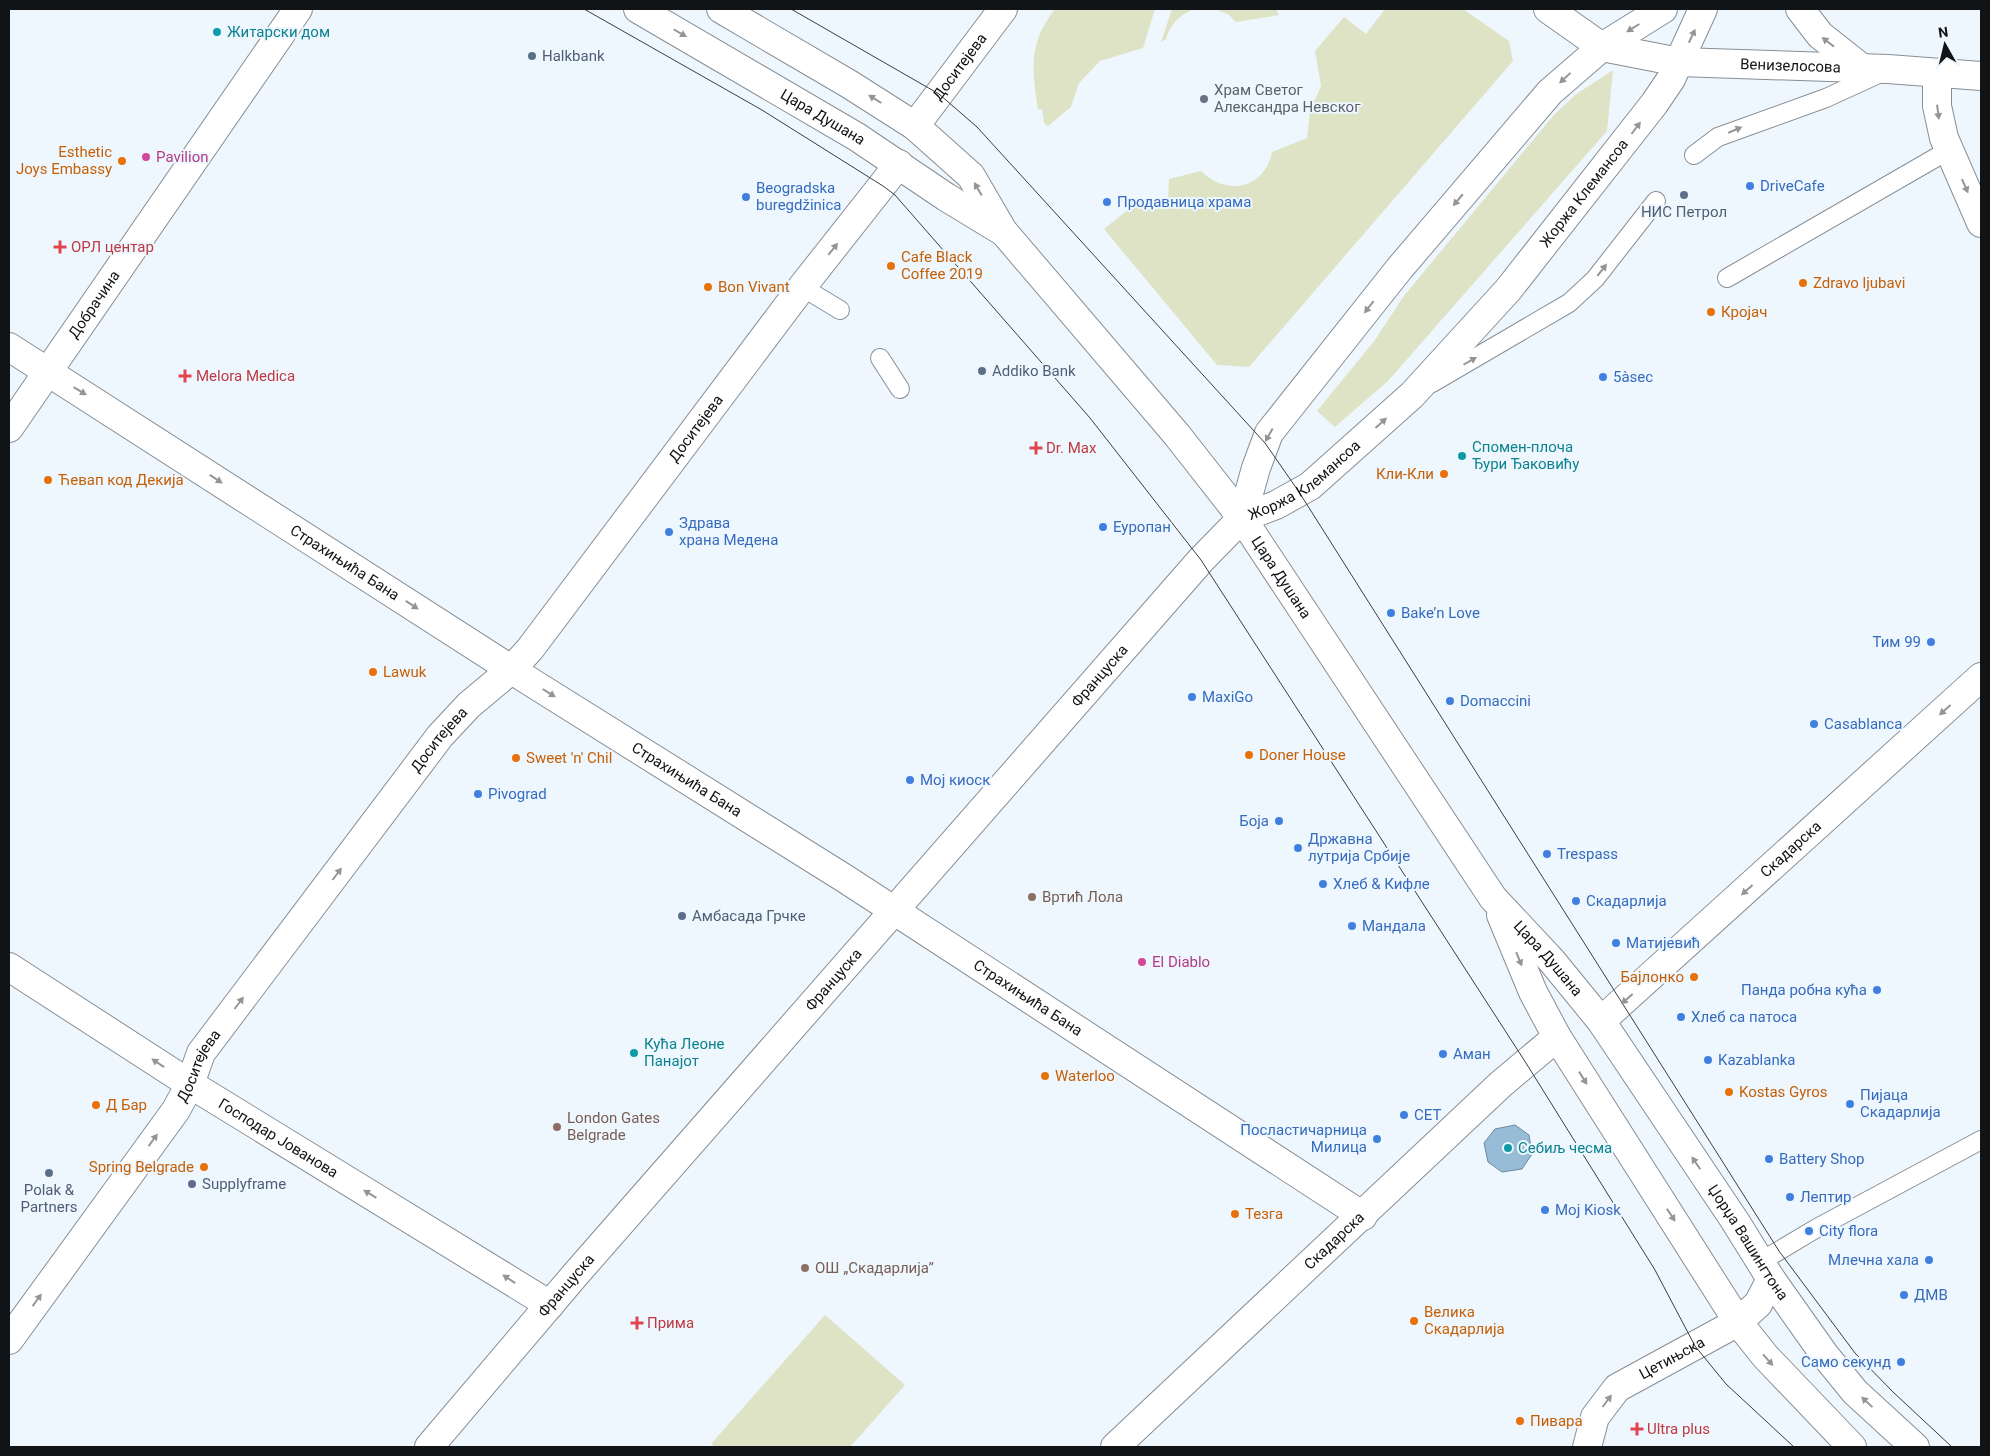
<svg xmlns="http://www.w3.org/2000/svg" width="1990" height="1456" font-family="Roboto,sans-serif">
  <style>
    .green { fill: #dee3c6 }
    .water { fill: #96bcd8; stroke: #6e8a9e }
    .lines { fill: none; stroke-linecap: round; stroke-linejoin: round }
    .lane-casing { stroke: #878e95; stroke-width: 20 }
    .street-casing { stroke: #878e95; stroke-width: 30 }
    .secondary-casing { stroke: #878e95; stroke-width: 30 }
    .lane { stroke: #fff; stroke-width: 18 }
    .street { stroke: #fff; stroke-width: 28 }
    .secondary { stroke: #fff; stroke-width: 28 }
    .tram { stroke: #3a3d40; stroke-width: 1 }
    .oneway { fill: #949596 }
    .culture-dot { fill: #0f9aa8; stroke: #eff7fe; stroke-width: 2 }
    .service-dot { fill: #5c6f8a; stroke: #eff7fe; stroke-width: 2 }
    .worship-dot { fill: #6b7280; stroke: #eff7fe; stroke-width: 2 }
    .hotel-dot { fill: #d1479c; stroke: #eff7fe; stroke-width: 2 }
    .food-dot { fill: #e8710a; stroke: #eff7fe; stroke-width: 2 }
    .shop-dot { fill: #3f7fe0; stroke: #eff7fe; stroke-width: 2 }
    .health-dot { fill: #e0444e; stroke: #eff7fe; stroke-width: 2 }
    .education-dot { fill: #8d6e63; stroke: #eff7fe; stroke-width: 2 }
    .labels { text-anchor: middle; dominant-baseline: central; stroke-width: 4; stroke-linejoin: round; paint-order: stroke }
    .culture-label { font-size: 15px; fill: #0d838f; stroke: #eff7fe; text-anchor: start }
    .service-label { font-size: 15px; fill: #4e5e75; stroke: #eff7fe; text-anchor: start }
    .street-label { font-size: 15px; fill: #111416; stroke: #eff7fe }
    .worship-label { font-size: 15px; fill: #5b616d; stroke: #eff7fe; text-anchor: start }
    .food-label { font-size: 15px; fill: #c56008; stroke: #eff7fe; text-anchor: start }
    .hotel-label { font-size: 15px; fill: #b23c85; stroke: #eff7fe; text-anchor: start }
    .shop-label { font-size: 15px; fill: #366cbe; stroke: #eff7fe; text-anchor: start }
    .health-label { font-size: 15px; fill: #be3a42; stroke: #eff7fe; text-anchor: start }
    .education-label { font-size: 15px; fill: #785e54; stroke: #eff7fe; text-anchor: start }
  </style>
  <rect width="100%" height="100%" fill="#eff7fe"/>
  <g class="green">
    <path d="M 1055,9 L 1155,9 L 1143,48 L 1100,61 L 1079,83 L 1071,107 L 1048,126 L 1044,123 L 1042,109 L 1038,110 C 1032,68 1028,44 1055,9 Z"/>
    <path d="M 1172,9 L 1195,9 C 1179,15 1171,23 1166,39 L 1161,42 Z"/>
    <path d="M 1214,9 L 1276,9 L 1279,15 L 1236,22 L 1228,14 Z"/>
    <path d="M 1385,9 L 1463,9 L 1509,41 L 1513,61 L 1249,367 L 1217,365 L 1104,229 L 1135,204 L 1168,200 L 1169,179 L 1201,171 C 1226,196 1264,190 1272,152 L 1307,138 L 1310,111 L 1321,86 L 1315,51 L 1344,17 L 1366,34 Z"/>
    <path d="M 1613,70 L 1607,131 L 1388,381 L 1335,427 L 1317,411 L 1375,340 L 1403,297 L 1553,116 L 1575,95 Z"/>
    <path d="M 825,1315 L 905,1385 L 850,1447 L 715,1447 L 711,1444 Z"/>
  </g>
  <path class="water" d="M 1515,1125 L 1529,1135 L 1532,1154 L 1522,1169 L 1502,1172 L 1488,1162 L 1484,1143 L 1495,1129 Z"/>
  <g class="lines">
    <g class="lane-casing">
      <g id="lane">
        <path d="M 1694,155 L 1718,137 L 1826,98 L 1885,71"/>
        <path d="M 1727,278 L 1949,150"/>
        <path d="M 802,287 L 840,310"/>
        <path d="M 880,358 L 900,389"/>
        <path d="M 1432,383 L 1569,303 L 1595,279 L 1656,201"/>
        <path d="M 1760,1262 L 1817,1228 L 1981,1140"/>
      </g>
    </g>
    <g class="street-casing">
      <g id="street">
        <path d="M 1548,9 L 1602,47"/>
        <path d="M 1937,73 L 1937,106 L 1944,138 L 1981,223"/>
        <path id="s1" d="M 915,126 L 1003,9"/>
        <path id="s2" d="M 9,347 L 534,684 L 844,878 L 1363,1216"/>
        <path id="s3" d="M 9,967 L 190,1084 L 550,1305"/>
        <path id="s4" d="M 1601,1021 L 1981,677"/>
        <path id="s5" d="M 9,1340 L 176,1110 L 190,1084 L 201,1053 L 440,736 L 469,705 L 512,669 L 530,649 L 802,287 L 899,164"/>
        <path id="s6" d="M 1115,1447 L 1501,1084 L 1557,1037"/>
        <path id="s7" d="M 1587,1447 L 1595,1417 L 1617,1388 L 1738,1322 L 1758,1304 L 1771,1279"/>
      </g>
    </g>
    <g class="secondary-casing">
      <g id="secondary">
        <path id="s8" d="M 638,9 L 857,137 L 946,197 L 1002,231"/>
        <path id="s9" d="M 721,9 L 849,84 L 915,126 L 971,176 L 1003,231 L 1177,435 L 1242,518 L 1493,898 L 1552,961 L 1601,1021 L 1735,1221 L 1771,1279 L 1824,1354 L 1855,1392 L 1915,1447"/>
        <path d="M 1800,9 L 1820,35 L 1863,69"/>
        <path id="s10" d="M 1602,47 L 1679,62 L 1888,69 L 1981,76"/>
        <path id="s11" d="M 9,428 L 298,9"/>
        <path d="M 1242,518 L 1256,468 L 1269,433 L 1399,269 L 1550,92 L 1602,47 L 1663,9"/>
        <path d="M 1501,915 L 1533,992 L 1557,1037 L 1738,1322 L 1765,1356 L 1852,1447"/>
        <path id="s12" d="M 429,1447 L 575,1275 L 1201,560 L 1242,518 L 1276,505 L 1310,486 L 1412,395 L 1508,290 L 1654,104 L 1671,79 L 1703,9"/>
      </g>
    </g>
    <use href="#lane" class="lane"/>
    <use href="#street" class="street"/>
    <use href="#secondary" class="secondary"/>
    <g class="tram">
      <path d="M 584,9 L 762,110 L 883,186 L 895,195 L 1090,418 L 1201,560 L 1526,1063 L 1655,1270 L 1695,1346 L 1726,1384 L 1794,1447"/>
      <path d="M 791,9 L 939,94 L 977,127 L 1265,443 L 1299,492 L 1779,1251 L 1855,1353 L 1893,1392 L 1952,1447"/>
    </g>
  </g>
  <defs><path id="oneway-solid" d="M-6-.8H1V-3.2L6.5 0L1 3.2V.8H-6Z" transform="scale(1.25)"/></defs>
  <g class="oneway">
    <use href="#oneway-solid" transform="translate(1633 28) rotate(148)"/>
    <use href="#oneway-solid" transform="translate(680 33) rotate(30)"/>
    <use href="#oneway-solid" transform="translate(1692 36) rotate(-65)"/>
    <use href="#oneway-solid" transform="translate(1828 42) rotate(-142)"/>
    <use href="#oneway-solid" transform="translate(1565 78) rotate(137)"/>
    <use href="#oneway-solid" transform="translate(875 99) rotate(-148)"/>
    <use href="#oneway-solid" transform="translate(1938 112) rotate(83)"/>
    <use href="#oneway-solid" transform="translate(1636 128) rotate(-53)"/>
    <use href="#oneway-solid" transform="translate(1735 130) rotate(-23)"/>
    <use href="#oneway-solid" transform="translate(1965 186) rotate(66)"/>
    <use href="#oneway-solid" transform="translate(978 189) rotate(-120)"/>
    <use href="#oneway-solid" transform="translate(1458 200) rotate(130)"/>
    <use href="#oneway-solid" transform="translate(833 249) rotate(-51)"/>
    <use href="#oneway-solid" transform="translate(1602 270) rotate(-52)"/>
    <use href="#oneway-solid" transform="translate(1369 307) rotate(128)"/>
    <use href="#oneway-solid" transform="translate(1470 361) rotate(-30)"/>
    <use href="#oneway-solid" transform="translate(80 391) rotate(31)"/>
    <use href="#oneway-solid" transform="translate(1381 423) rotate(-42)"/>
    <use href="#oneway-solid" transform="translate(1269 435) rotate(119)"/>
    <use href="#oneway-solid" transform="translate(216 479) rotate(33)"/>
    <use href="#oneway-solid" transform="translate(412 605) rotate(33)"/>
    <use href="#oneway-solid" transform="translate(549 693) rotate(32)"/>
    <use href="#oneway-solid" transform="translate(1945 710) rotate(138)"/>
    <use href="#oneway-solid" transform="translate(337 874) rotate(-53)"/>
    <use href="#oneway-solid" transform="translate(1747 890) rotate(138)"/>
    <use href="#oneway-solid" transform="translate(1519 959) rotate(68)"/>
    <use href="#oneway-solid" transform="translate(1627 999) rotate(139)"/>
    <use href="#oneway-solid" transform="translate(239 1003) rotate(-53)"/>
    <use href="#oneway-solid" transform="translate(158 1063) rotate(-146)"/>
    <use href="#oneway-solid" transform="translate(1583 1078) rotate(58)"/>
    <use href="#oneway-solid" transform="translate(153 1140) rotate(-54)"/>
    <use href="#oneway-solid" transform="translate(1696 1163) rotate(-124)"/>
    <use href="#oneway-solid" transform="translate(370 1194) rotate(-149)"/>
    <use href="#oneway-solid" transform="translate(1671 1215) rotate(57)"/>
    <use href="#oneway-solid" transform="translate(509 1279) rotate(-147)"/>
    <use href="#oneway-solid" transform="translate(37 1300) rotate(-54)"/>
    <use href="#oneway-solid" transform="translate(1768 1360) rotate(48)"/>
    <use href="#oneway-solid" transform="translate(1607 1401) rotate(-53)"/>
    <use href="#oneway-solid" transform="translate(1867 1402) rotate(-137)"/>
  </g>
  <g class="culture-dot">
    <circle cx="217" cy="32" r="5"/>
    <circle cx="1462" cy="456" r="5"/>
    <circle cx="634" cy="1053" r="5"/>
    <circle cx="1508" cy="1148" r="5"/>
  </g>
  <g class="service-dot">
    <circle cx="532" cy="56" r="5"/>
    <circle cx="1684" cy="195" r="5"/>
    <circle cx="982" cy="371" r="5"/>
    <circle cx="682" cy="916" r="5"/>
    <circle cx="49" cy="1173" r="5"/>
    <circle cx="192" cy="1184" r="5"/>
  </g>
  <circle class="worship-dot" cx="1204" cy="99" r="5"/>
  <g class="hotel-dot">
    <circle cx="146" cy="157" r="5"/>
    <circle cx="1142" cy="962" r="5"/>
  </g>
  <g class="food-dot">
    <circle cx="122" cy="161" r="5"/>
    <circle cx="891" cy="266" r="5"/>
    <circle cx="1803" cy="283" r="5"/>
    <circle cx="708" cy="287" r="5"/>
    <circle cx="1711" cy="312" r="5"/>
    <circle cx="1444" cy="474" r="5"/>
    <circle cx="48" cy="480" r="5"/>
    <circle cx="373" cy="672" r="5"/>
    <circle cx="1249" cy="755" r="5"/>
    <circle cx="516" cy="758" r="5"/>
    <circle cx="1694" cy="977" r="5"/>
    <circle cx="1045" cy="1076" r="5"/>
    <circle cx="1729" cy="1092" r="5"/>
    <circle cx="96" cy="1105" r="5"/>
    <circle cx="204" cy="1167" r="5"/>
    <circle cx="1235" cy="1214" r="5"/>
    <circle cx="1414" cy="1321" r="5"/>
    <circle cx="1520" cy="1421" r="5"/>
  </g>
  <g class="shop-dot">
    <circle cx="1750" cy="186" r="5"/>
    <circle cx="746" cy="197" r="5"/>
    <circle cx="1107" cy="202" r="5"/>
    <circle cx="1603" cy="377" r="5"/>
    <circle cx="1103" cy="527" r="5"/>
    <circle cx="669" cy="532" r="5"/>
    <circle cx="1391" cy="613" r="5"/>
    <circle cx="1931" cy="642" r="5"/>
    <circle cx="1192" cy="697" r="5"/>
    <circle cx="1450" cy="701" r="5"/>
    <circle cx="1814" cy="724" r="5"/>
    <circle cx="910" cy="780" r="5"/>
    <circle cx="478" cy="794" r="5"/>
    <circle cx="1279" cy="821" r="5"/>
    <circle cx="1298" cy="848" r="5"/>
    <circle cx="1547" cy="854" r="5"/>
    <circle cx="1323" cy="884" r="5"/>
    <circle cx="1576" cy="901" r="5"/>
    <circle cx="1352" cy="926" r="5"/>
    <circle cx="1616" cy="943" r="5"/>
    <circle cx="1877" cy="990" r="5"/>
    <circle cx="1681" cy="1017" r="5"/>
    <circle cx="1443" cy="1054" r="5"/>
    <circle cx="1708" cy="1060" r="5"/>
    <circle cx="1850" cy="1104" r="5"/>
    <circle cx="1404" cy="1115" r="5"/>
    <circle cx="1377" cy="1139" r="5"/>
    <circle cx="1769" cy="1159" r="5"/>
    <circle cx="1790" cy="1197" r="5"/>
    <circle cx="1545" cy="1210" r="5"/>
    <circle cx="1809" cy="1231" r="5"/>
    <circle cx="1929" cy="1260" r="5"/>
    <circle cx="1904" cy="1295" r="5"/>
    <circle cx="1901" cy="1362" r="5"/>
  </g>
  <g class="health-dot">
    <path d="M57.5 239.5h5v5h5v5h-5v5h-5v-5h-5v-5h5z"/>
    <path d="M182.5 368.5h5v5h5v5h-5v5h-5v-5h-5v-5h5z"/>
    <path d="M1033.5 440.5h5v5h5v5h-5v5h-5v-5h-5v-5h5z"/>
    <path d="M634.5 1315.5h5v5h5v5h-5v5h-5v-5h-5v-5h5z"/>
    <path d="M1634.5 1421.5h5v5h5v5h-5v5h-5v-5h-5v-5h5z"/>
  </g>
  <g class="education-dot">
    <circle cx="1032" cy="897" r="5"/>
    <circle cx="557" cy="1127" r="5"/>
    <circle cx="805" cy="1268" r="5"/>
  </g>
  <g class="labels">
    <g class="culture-label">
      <text x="227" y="32">Житарски дом</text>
      <text x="1472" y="447">Спомен-плоча<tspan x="1472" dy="17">Ђури Ђаковићу</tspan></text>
      <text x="644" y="1044">Кућа Леоне<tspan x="644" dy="17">Панајот</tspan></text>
      <text x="1518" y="1148">Себиљ чесма</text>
    </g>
    <g class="service-label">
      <text x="542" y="56">Halkbank</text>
      <text x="1684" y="212" text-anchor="middle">НИС Петрол</text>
      <text x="992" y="371">Addiko Bank</text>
      <text x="692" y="916">Амбасада Грчке</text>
      <text x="202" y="1184">Supplyframe</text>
      <text x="49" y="1190" text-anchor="middle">Polak &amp;<tspan x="49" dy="17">Partners</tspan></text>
    </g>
    <g class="street-label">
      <text stroke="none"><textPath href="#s10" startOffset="190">Венизелосова</textPath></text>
      <text stroke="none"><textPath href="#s1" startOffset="74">Доситејева</textPath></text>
      <text stroke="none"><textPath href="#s8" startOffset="214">Цара Душана</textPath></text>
      <text stroke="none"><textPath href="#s12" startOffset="1712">Жоржа Клемансоа</textPath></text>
      <text stroke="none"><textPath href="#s11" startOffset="150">Добрачина</textPath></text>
      <text stroke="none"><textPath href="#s5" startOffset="1145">Доситејева</textPath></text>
      <text stroke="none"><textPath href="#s12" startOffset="1308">Жоржа Клемансоа</textPath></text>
      <text stroke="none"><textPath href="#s2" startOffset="399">Страхињића Бана</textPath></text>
      <text stroke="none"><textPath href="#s9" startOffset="810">Цара Душана</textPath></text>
      <text stroke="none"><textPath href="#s12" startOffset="1022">Француска</textPath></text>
      <text stroke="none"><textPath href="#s5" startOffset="740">Доситејева</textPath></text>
      <text stroke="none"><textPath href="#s2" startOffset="804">Страхињића Бана</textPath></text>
      <text stroke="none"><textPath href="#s4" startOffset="256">Скадарска</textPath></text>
      <text stroke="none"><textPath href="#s9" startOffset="1276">Цара Душана</textPath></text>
      <text stroke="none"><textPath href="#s12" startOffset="618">Француска</textPath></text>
      <text stroke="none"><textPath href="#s2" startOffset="1209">Страхињића Бана</textPath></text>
      <text stroke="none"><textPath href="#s5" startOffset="334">Доситејева</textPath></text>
      <text stroke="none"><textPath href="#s3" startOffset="319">Господар Јованова</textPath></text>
      <text stroke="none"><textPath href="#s6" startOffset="301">Скадарска</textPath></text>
      <text stroke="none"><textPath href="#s9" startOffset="1624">Џорџа Вашингтона</textPath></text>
      <text stroke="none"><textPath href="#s12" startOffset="212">Француска</textPath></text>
      <text stroke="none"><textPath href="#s7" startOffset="130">Цетињска</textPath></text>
    </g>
    <g class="worship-label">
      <text x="1214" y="90">Храм Светог<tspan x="1214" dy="17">Александра Невског</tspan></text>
    </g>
    <g class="food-label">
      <text x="112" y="152" text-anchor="end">Esthetic<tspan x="112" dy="17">Joys Embassy</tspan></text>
      <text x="901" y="257">Cafe Black<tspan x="901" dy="17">Coffee 2019</tspan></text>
      <text x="1813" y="283">Zdravo ljubavi</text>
      <text x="718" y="287">Bon Vivant</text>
      <text x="1721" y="312">Кројач</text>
      <text x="1434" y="474" text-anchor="end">Кли-Кли</text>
      <text x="58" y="480">Ћевап код Декија</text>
      <text x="383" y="672">Lawuk</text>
      <text x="1259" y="755">Doner House</text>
      <text x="526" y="758">Sweet 'n' Chil</text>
      <text x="1684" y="977" text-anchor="end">Бајлонко</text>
      <text x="1055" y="1076">Waterloo</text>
      <text x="1739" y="1092">Kostas Gyros</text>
      <text x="106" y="1105">Д Бар</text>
      <text x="194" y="1167" text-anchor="end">Spring Belgrade</text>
      <text x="1245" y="1214">Тезга</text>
      <text x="1424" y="1312">Велика<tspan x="1424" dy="17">Скадарлија</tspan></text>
      <text x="1530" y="1421">Пивара</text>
    </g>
    <g class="hotel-label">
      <text x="156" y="157">Pavilion</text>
      <text x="1152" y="962">El Diablo</text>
    </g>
    <g class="shop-label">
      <text x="1760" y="186">DriveCafe</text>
      <text x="756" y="188">Beogradska<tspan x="756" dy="17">buregdžinica</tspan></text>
      <text x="1117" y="202">Продавница храма</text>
      <text x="1613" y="377">5àsec</text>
      <text x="679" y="523">Здрава<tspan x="679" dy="17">храна Медена</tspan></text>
      <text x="1113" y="527">Еуропан</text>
      <text x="1401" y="613">Bake’n Love</text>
      <text x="1921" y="642" text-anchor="end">Тим 99</text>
      <text x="1202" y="697">MaxiGo</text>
      <text x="1460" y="701">Domaccini</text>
      <text x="1824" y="724">Casablanca</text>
      <text x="920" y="780">Мој киоск</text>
      <text x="488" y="794">Pivograd</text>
      <text x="1269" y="821" text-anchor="end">Боја</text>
      <text x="1308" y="839">Државна<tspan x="1308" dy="17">лутрија Србије</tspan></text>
      <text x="1557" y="854">Trespass</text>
      <text x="1333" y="884">Хлеб &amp; Кифле</text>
      <text x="1586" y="901">Скадарлија</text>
      <text x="1362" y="926">Мандала</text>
      <text x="1626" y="943">Матијевић</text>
      <text x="1867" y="990" text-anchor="end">Панда робна кућа</text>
      <text x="1691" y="1017">Хлеб са патоса</text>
      <text x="1453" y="1054">Аман</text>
      <text x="1718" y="1060">Kazablanka</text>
      <text x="1860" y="1095">Пијаца<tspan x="1860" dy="17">Скадарлија</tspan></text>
      <text x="1414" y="1115">CET</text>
      <text x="1367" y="1130" text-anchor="end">Посластичарница<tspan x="1367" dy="17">Милица</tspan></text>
      <text x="1779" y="1159">Battery Shop</text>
      <text x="1800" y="1197">Лептир</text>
      <text x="1555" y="1210">Moj Kiosk</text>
      <text x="1819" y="1231">City flora</text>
      <text x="1919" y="1260" text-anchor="end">Млечна хала</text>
      <text x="1914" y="1295">ДМВ</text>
      <text x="1891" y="1362" text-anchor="end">Само секунд</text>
    </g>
    <g class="health-label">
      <text x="71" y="247">ОРЛ центар</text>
      <text x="196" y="376">Melora Medica</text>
      <text x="1046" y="448">Dr. Max</text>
      <text x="647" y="1323">Прима</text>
      <text x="1647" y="1429">Ultra plus</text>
    </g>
    <g class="education-label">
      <text x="1042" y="897">Вртић Лола</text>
      <text x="567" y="1118">London Gates<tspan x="567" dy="17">Belgrade</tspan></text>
      <text x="815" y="1268">ОШ „Скадарлија”</text>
    </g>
  </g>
  <rect width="1990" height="1456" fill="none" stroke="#111416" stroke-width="20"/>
  <g transform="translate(1945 45) rotate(352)" stroke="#eff7fe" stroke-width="4" paint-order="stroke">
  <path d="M0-4L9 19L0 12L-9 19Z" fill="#111416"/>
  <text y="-8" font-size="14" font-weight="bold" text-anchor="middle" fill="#111416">N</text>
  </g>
</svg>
